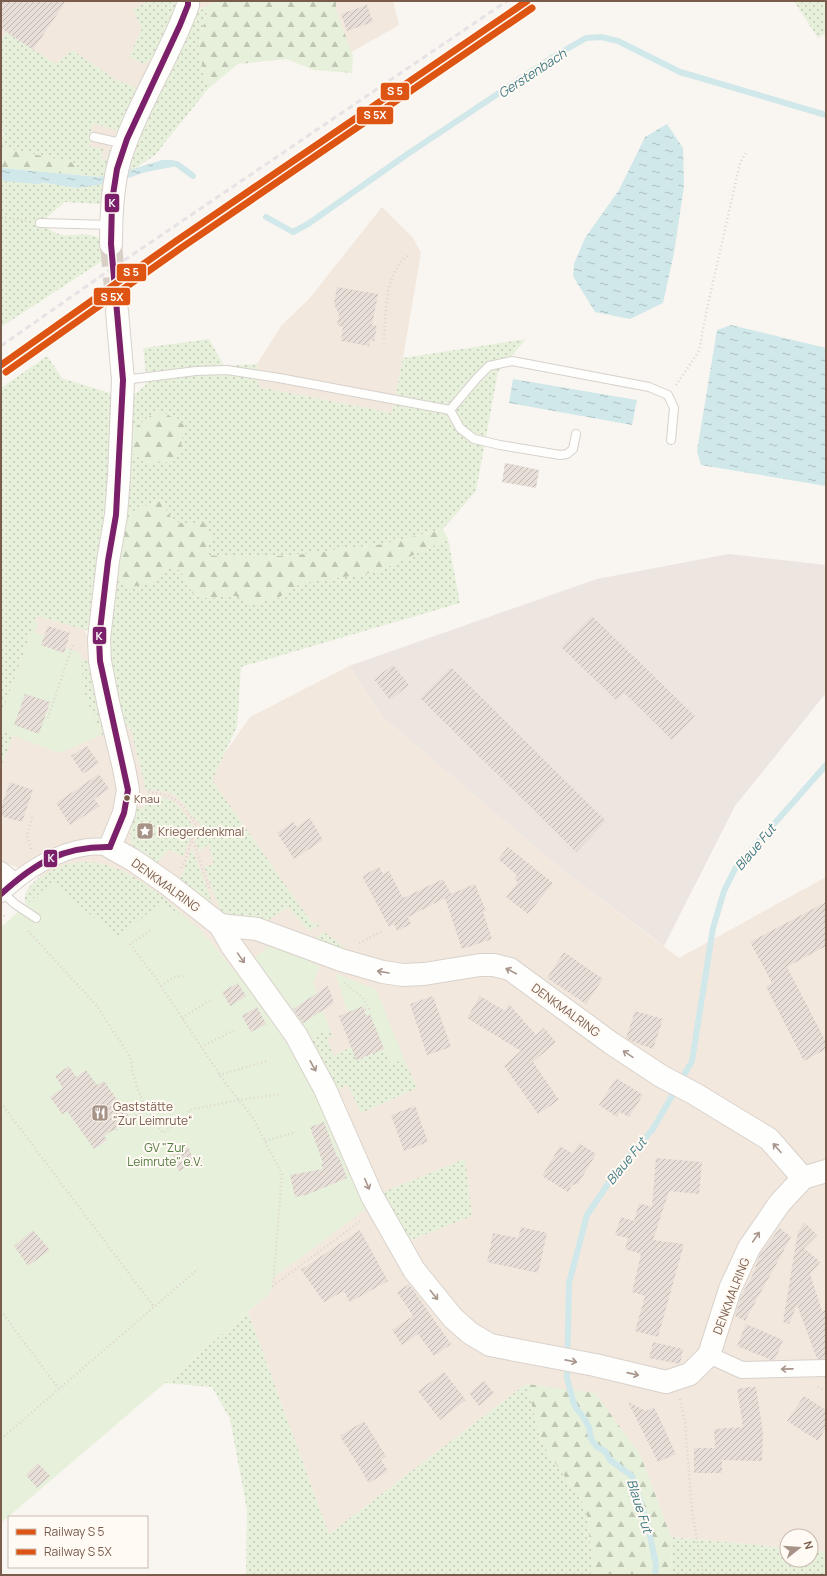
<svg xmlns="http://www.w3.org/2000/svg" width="827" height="1576" font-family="Manrope,sans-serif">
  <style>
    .residential { fill: #f2e8de }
    .industrial { fill: #ede5e0 }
    .grass { fill: url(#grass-dots) }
    .forest { fill: url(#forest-firs) }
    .garden { fill: #e7f0db }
    .water { fill: url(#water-ripples) }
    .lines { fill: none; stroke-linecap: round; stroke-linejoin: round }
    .stream { stroke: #d0e8ea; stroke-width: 6 }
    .building { fill: url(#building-hatch) }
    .secondary-tunnel { stroke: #d9cfc7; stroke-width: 22; stroke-dasharray: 22 11; stroke-linecap: butt }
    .lane-casing { stroke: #d7d1cb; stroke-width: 10 }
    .street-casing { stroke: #d7d1cb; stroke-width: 18 }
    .secondary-casing { stroke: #d9d2cb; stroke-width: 24 }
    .path { stroke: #dcd5d0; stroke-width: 2.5; stroke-dasharray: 1 3; stroke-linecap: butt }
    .lane { stroke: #fefefd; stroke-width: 8 }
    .street { stroke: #fefefd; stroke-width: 16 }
    .secondary { stroke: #fefefd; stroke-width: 22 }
    .rail { stroke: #e6e3e7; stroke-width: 3; stroke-dasharray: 6 4; stroke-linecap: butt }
    .bus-1-casing { stroke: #fffaf3; stroke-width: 9 }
    .bus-1 { stroke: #7a206a; stroke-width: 6 }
    .rail-1-casing { stroke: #fffaf3; stroke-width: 10 }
    .rail-2-casing { stroke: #fffaf3; stroke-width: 10 }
    .rail-1 { stroke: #dd5413; stroke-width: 7 }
    .rail-2 { stroke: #dd5413; stroke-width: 7 }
    .oneway { stroke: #a8958b }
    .bus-dot { fill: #7a5c4d; stroke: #fffaf3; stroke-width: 1.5 }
    .labels { text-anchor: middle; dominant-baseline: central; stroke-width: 4; stroke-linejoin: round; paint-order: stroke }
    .bus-label { font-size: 11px; fill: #7a5c4d; stroke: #fffaf3; text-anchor: start }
    .poi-label { font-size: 12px; fill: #7a5c4d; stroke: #fffaf3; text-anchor: start }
    .street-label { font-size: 12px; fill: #7a5c4d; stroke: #fffaf3 }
    .park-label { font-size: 12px; fill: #537a41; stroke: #fffaf3 }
    .water-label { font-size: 13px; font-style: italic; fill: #437c86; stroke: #fffaf3 }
    .line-badge { stroke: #fffaf3; stroke-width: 1.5 }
    .badge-label { font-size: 11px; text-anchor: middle; font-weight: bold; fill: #fff }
  </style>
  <defs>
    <pattern id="grass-dots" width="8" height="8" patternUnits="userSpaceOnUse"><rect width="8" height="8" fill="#e7f0db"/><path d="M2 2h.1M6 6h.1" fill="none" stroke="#c0c6b4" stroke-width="1.8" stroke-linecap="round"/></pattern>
    <pattern id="forest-firs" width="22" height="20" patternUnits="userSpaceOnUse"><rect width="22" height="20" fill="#e7f0db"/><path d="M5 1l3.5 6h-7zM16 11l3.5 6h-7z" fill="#c0c6b4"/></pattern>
    <pattern id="water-ripples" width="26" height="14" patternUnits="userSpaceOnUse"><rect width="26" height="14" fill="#d0e8ea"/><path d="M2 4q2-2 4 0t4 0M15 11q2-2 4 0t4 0" fill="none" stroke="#aebfc0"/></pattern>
    <pattern id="building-hatch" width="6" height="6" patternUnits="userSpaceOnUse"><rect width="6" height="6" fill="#e6ded7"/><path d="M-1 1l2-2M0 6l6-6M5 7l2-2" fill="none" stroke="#bfb7b1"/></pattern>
  </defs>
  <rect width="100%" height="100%" fill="#f9f5f0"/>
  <g class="residential">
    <path d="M 1,1 L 219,1 L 169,22 L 115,151 L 96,167 L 1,143 L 3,134 L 1,120 Z"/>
    <path d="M 256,1 L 393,1 L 399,25 L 332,63 Z"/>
    <path d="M 382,207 L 413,238 L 421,253 L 403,358 L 392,413 L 259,387 L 257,364 L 281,326 L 309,299 Z"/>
    <path d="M 36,611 L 82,625 L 126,721 L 212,771 L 250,717 L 349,666 L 384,718 L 565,872 L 679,958 L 826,877 L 826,1552 L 811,1550 L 811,1536 L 787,1536 L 787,1548 L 671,1537 L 640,1454 L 526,1384 L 329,1534 L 248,1312 L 270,1293 L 274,1277 L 366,1208 L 318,1093 L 274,1019 L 199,928 L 52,882 L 1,861 L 1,709 Z"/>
  </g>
  <path class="industrial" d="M 729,554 L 826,565 L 826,693 L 735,806 L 664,946 L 565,872 L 384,718 L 349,666 L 597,579 Z"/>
  <g class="grass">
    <path d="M 149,1 L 178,1 L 155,57 L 144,64 L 129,57 L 142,29 L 133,9 Z"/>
    <path d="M 794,1 L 826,1 L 826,33 L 818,38 Z"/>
    <path d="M 209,5 L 198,47 L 208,89 L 155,155 L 136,168 L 130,170 C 141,114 172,63 197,12 Z"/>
    <path d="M 6,32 L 56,64 L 72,50 L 116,80 L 135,87 L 138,93 L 119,131 L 93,123 L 89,146 L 103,149 L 101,159 L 107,159 L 109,150 L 115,151 L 106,176 L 99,177 L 79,175 L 74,163 L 1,147 L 3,134 L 1,119 L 1,36 L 3,37 Z"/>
    <path d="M 1,176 L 77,188 L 104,184 L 101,204 L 65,202 L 40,223 C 47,228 54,233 62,235 C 75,237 96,229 103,244 C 105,247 104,255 105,259 L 1,327 Z"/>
    <path d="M 209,339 L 224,366 L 257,364 L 259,387 L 392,413 L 403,358 L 526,339 L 498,372 L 476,491 L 443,529 L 384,544 L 305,554 L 250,558 L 206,555 L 211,538 L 204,522 C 176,527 173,523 160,500 L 127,514 L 131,452 L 147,463 L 159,409 L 132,430 L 132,397 L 147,383 L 143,348 Z"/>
    <path d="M 47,356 L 62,378 L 112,394 L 112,459 L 90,631 L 37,616 L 1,715 L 1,388 Z"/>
    <path d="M 448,539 L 460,603 L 241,667 L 237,727 L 212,780 L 312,923 L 318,923 L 320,925 L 309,931 L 288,907 L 265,922 L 225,913 L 220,909 L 204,866 L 214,865 L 209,844 L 199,851 L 195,840 L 201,823 C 195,821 194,817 190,813 C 177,793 169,790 146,790 L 131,730 L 123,723 L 114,687 L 107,631 L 117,573 L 122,583 L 150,583 L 165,568 L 180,570 L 193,594 L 206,598 L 236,596 L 252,604 L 278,598 L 298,585 L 316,580 L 361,575 L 381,570 Z"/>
    <path d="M 81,659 L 90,662 L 107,736 L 102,735 L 83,692 Z"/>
    <path d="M 1,731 L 13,735 L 1,767 Z"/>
    <path d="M 147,795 C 177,798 178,804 194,827 L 183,857 L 169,849 L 156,864 C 149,859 141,854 135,848 C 126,838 132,819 135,807 L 143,809 Z"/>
    <path d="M 192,848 L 213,905 L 180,880 Z"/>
    <path d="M 92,862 C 135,868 167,901 199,928 L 161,902 L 113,950 L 38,909 L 26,905 C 18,885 52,868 68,864 C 76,862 84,862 92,862 Z"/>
    <path d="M 324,932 L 345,948 L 342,951 L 315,939 Z"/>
    <path d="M 330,1030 L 333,1036 L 327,1039 L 334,1056 L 351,1047 L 357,1060 L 384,1049 L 391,1064 L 404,1059 L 417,1088 L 361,1113 L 348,1085 L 335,1091 L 307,1038 Z"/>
    <path d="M 465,1159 L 472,1216 L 408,1241 L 381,1193 Z"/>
    <path d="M 248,1312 L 329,1534 L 526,1384 L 543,1445 L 586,1508 L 594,1575 L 246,1575 L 247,1510 L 230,1419 L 212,1387 L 165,1383 Z"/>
    <path d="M 671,1537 L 787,1548 L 787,1560 L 811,1560 L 811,1550 L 826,1552 L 826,1575 L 672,1575 Z"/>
  </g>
  <g class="forest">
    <path d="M 213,1 L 336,1 L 336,10 L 353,56 L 352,73 L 314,70 L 286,59 L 238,64 L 208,89 L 198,47 L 209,5 Z"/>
    <path d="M 1,147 L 74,163 L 79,175 L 1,168 Z"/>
    <path d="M 159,409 L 184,425 L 181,446 L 173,462 L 147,463 L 131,452 L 132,430 Z"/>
    <path d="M 160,500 C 173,523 176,527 204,521 L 211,538 L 206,555 L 250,558 L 305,554 L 384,544 L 443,529 L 448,539 L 381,570 L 361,575 L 316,580 L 298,585 L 278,598 L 252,604 L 236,596 L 206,598 L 193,594 L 180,570 L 165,568 L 150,583 L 127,588 L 122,583 L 117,573 L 127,514 Z"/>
    <path d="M 526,1384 L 595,1393 L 640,1454 L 671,1537 L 672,1575 L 594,1575 L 586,1508 L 543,1445 Z"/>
  </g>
  <g class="garden">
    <path d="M 35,621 L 38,623 L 35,633 L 45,636 L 42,645 L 64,653 L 66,648 L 81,653 L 83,692 L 102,735 L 60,753 L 1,731 L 1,715 Z"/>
    <path d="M 52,882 L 118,938 L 161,902 L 199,928 L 274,1019 L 318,1093 L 366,1209 L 274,1277 L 270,1293 L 1,1523 L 1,927 Z"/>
    <path d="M 271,944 L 320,966 L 313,982 L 330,1030 L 307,1038 L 252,960 Z"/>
    <path d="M 336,974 L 376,989 L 404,1059 L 391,1065 L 370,1015 L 366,1016 L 363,1006 L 352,1011 L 347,1011 Z"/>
  </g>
  <g class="water">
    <path d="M 667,124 L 683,148 L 684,186 L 674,253 L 663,303 L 630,319 L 595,312 L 573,276 L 574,264 L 585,238 L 619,190 L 645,137 Z"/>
    <path d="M 162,160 L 173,160 L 172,167 L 146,172 L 128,178 L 104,184 L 77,188 L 1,176 L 1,168 L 99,177 L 130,170 Z"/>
    <path d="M 731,325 L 826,348 L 826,486 L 701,465 L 697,451 L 717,330 Z"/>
    <path d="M 513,379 L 637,400 L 632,425 L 509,403 Z"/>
  </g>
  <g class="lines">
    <g class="stream">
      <path d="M 165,163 L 177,164 L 193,176"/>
      <path d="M 1,178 L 39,181"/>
      <path d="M 266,217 L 293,232 L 308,224 L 409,153 L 553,57 L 586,38 L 601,37 L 618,41 L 680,72 L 826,115"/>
      <path d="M 655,1575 L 656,1565 L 648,1526 L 632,1476 L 610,1460 L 605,1451 L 597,1447 L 591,1439 L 589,1427 L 584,1418 L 576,1408 L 573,1401 L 567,1378 L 569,1283 L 587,1215 L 618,1169 L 653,1129 L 692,1061 L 713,928 L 724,891 L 736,867 L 826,765"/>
    </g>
  </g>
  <g class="building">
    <path d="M 1,1 L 66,1 L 33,50 L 1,28 Z"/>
    <path d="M 367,5 L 373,22 L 347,31 L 341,14 Z"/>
    <path d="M 337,287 L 378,294 L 372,325 L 377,326 L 374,341 L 370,340 L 369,346 L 341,341 L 343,327 L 337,325 L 339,314 L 334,304 Z"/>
    <path d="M 505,463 L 539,470 L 536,488 L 502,482 Z"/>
    <path d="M 592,616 L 695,716 L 672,740 L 624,693 L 616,700 L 561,647 Z"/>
    <path d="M 48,626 L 70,633 L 64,653 L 41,645 Z"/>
    <path d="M 393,665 L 409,685 L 390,700 L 374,679 Z"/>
    <path d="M 451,667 L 606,821 L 576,852 L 420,698 Z"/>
    <path d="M 25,694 L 50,702 L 39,734 L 14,725 Z"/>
    <path d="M 87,746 L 99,763 L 83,774 L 71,756 Z"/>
    <path d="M 99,774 L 109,789 L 94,799 L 100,806 L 70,825 L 56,803 Z"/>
    <path d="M 10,782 L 33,790 L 22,822 L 1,816 L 1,807 Z"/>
    <path d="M 310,818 L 323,840 L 294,859 L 277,833 L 293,822 L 297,827 Z"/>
    <path d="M 508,847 L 553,883 L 528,914 L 506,897 L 518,882 L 514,879 L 517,875 L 498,859 Z"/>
    <path d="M 379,867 L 383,874 L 389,871 L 403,898 L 443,879 L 451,894 L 475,884 L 486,911 L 483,912 L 492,939 L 462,949 L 445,898 L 408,917 L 411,924 L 397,931 L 394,924 L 389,927 L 362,876 Z"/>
    <path d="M 826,902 L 826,946 L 787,967 L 826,1042 L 826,1049 L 804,1061 L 766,987 L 772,983 L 750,942 Z"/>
    <path d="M 564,952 L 603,979 L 586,1004 L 547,978 Z"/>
    <path d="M 238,983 L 246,996 L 230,1006 L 222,992 Z"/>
    <path d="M 328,986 L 334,1003 L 303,1023 L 293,1009 Z"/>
    <path d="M 433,996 L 451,1047 L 427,1055 L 410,1004 Z"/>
    <path d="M 480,996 L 505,1011 L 509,1004 L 536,1035 L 544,1028 L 556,1042 L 533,1062 L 559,1100 L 538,1114 L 504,1066 L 521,1051 L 467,1018 Z"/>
    <path d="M 363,1006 L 366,1016 L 370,1014 L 384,1049 L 356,1060 L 339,1016 Z"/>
    <path d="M 257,1007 L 266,1024 L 251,1032 L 242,1016 Z"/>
    <path d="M 635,1011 L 663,1019 L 653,1049 L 631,1041 L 626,1038 Z"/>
    <path d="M 69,1066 L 76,1077 L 86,1070 L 97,1085 L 104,1081 L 130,1118 L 104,1136 L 107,1140 L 94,1149 L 67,1111 L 62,1114 L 50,1097 L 63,1088 L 55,1076 Z"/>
    <path d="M 616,1078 L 643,1095 L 629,1117 L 620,1112 L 617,1117 L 599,1105 Z"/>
    <path d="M 415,1106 L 428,1142 L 404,1151 L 391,1115 Z"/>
    <path d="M 324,1122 L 337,1157 L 339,1157 L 347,1178 L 306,1195 L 295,1197 L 290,1175 L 323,1169 L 321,1164 L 323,1163 L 310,1127 Z"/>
    <path d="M 579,1143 L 596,1154 L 578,1184 L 572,1185 L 568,1192 L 542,1176 L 560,1146 L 573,1154 Z"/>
    <path d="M 187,1144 L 195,1164 L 179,1171 L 171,1152 Z"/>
    <path d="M 656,1158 L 702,1162 L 699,1194 L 669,1191 L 653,1240 L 684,1244 L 658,1337 L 635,1331 L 645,1296 L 632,1292 L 641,1254 L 625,1249 L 628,1238 L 615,1235 L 621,1217 L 634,1221 L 639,1203 L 652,1207 Z"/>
    <path d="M 805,1223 L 817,1235 L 804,1248 L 820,1262 L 810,1274 L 822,1311 L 826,1309 L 826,1359 L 817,1359 L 797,1305 L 789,1324 L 783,1322 L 798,1231 Z"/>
    <path d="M 521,1227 L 547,1233 L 538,1273 L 487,1262 L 493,1233 L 518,1238 Z"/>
    <path d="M 780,1228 L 791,1237 L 745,1321 L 735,1316 L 741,1296 L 752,1276 L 760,1254 Z"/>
    <path d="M 33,1230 L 50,1250 L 28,1266 L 14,1246 Z"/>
    <path d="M 360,1230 L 388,1281 L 350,1302 L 344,1291 L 324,1302 L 301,1270 Z"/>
    <path d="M 409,1284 L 451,1344 L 434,1356 L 418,1334 L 402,1345 L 392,1330 L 413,1316 L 397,1292 Z"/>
    <path d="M 746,1324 L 783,1340 L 775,1360 L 771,1360 L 737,1346 Z"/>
    <path d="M 653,1342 L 683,1349 L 680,1364 L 649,1358 Z"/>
    <path d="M 444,1372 L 466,1400 L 440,1420 L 418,1391 Z"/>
    <path d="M 484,1381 L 494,1393 L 479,1406 L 469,1393 Z"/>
    <path d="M 749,1387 L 756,1387 L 763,1433 L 762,1461 L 722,1460 L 722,1473 L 694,1473 L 694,1448 L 715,1448 L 714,1429 L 743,1427 L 737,1389 Z"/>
    <path d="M 804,1396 L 826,1410 L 826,1428 L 818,1441 L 787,1421 Z"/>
    <path d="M 628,1402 L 646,1411 L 654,1407 L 676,1454 L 658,1462 Z"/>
    <path d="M 364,1421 L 386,1456 L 381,1460 L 388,1471 L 369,1483 L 340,1436 Z"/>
    <path d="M 38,1463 L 50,1476 L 37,1488 L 26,1475 Z"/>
  </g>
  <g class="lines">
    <path class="secondary-tunnel" d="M 111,244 L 117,311"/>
    <g class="lane-casing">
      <g id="lane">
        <path d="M 94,137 L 125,144"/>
        <path d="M 40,223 L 110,225"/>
        <path d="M 124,380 L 196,371 L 227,370 L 279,378 L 450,410 L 460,428 L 474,439 L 500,445 L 560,455 L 567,454 L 573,449 L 576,434"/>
        <path d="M 450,410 L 477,378 L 489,366 L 512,361 L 649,387 L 668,395 L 674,408 L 671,440"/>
        <path d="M 2,892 L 15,904 L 36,918"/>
      </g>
    </g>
    <g class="street-casing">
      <g id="street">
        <path d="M 1,870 L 15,881"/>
        <path d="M 1,894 C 24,872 56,851 88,847 C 96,846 103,847 110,847"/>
        <path d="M 709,1355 L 742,1370 L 826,1368"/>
      </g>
    </g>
    <g class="secondary-casing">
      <g id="secondary">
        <path d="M 111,244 C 111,216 112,186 120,159 C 137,105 169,58 188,5 L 188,1"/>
        <path d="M 117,311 L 123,380 L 119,476 L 116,515 L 108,561 L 99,639 L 100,661 L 108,702 L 124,768 L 128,790 L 124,813 L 110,847 L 133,860 L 169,885 L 220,925 L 232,946 L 296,1035 L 312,1065 L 325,1089 L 372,1196 L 414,1270 L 453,1318 L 470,1333 L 490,1345 L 595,1365 L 666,1382 L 690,1374 L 709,1355 L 730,1289 L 749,1248 L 779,1204 L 803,1178 L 826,1171"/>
        <path d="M 220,925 L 257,929 L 341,960 L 383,972 L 403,975 L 424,974 L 480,965 L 494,965 L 510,969 L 611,1043 L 661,1076 L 695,1094 L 769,1139 L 803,1178"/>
      </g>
    </g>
    <g class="path">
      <path d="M 1,217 L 28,221"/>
      <path d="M 384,339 C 386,311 384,271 410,254"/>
      <path d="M 676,385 L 699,351 L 707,309 L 740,163 L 747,151"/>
      <path d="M 48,718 L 73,644"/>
      <path d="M 148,792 C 178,795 181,803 197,826 L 192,838 L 210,890"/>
      <path d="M 31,849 L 27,834 L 33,815"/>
      <path d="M 181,868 L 185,861 L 192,839"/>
      <path d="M 1,919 L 6,914"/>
      <path d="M 28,931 L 96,1005 L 129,1055 C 132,1063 132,1071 135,1080 C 140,1100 151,1116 163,1133 L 188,1115 L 189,1110 L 239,1100 L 281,1094"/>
      <path d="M 150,931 L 130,944 L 155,977 L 226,1084 L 253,1118 L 282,1174 L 273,1286 L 362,1220"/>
      <path d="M 359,943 L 383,931"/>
      <path d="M 344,983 L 363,998 L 369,1009 L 364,1010"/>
      <path d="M 161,986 L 174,977 L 186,976"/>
      <path d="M 182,1018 L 212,999"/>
      <path d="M 201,1047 L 235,1030"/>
      <path d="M 219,1075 L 267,1061"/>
      <path d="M 1,1103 L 154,1307"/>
      <path d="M 114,1129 L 115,1131 L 146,1109"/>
      <path d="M 265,1141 L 296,1132"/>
      <path d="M 1,1311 L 59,1389"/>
      <path d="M 818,1387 L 826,1391"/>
      <path d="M 680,1399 L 685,1423 L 692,1511 L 703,1575"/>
      <path d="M 1,1439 L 198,1269"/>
    </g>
    <use href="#lane" class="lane"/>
    <use href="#street" class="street"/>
    <use href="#secondary" class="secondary"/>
    <path class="rail" d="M 1,346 L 101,276 L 507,1"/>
    <g class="bus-1-casing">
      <g id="bus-1">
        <path d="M 110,847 L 124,813 L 128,790 L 100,661 L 99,639 L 108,561 L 116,515 L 123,380 L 111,244 L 112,201 L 117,169 L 127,139 L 180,25 L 188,5 L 188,1"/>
        <path d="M 1,894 C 35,863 63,846 110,847"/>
      </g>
    </g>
    <use href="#bus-1" class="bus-1"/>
    <g class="rail-1-casing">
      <path id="rail-1" d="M 1,365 L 176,241 L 527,1"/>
    </g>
    <g class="rail-2-casing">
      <path id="rail-2" d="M 6,372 L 181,248 L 532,8"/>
    </g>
    <use href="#rail-1" class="rail-1"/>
    <use href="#rail-2" class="rail-2"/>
  </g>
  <defs><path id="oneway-shaft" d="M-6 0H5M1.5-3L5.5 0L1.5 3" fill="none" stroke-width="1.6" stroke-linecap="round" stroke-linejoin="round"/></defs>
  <g class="oneway">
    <use href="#oneway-shaft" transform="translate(241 958) rotate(54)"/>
    <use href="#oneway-shaft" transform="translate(511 971) rotate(-152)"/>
    <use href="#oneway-shaft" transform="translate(383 972) rotate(-170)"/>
    <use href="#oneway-shaft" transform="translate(628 1054) rotate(-146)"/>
    <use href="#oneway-shaft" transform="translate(313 1066) rotate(61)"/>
    <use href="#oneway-shaft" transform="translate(777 1148) rotate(-131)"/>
    <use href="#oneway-shaft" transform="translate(367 1184) rotate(67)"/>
    <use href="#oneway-shaft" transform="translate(756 1237) rotate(-56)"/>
    <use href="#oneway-shaft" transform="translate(434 1295) rotate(51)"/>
    <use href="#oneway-shaft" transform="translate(571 1361) rotate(11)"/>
    <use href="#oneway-shaft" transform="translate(787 1369) rotate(179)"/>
    <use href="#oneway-shaft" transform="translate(633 1374) rotate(13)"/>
  </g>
  <defs>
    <g id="sight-square" transform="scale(0.9)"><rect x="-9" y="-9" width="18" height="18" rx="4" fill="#a69286" stroke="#fffaf3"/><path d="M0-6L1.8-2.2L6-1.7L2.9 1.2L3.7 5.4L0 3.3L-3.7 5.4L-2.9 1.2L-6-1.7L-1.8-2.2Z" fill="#fff"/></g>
    <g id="restaurant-square" transform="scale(0.9)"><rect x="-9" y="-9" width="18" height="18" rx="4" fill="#a69286" stroke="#fffaf3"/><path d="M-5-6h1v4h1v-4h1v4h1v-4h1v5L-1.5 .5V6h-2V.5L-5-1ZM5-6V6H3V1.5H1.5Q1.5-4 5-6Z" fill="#fff"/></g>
  </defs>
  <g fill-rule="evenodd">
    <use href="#sight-square" x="145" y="831"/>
    <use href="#restaurant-square" x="100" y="1113"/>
  </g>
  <circle class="bus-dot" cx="127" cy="798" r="3.5"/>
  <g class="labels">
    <g class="bus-label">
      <text x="134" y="798">Knau</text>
    </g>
    <g class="poi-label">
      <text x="158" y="831">Kriegerdenkmal</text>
      <text x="113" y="1106">Gaststätte<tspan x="113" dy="14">"Zur Leimrute“</tspan></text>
    </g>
    <g class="street-label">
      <text transform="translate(166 885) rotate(36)">DENKMALRING</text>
      <text transform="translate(566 1010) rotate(36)">DENKMALRING</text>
      <text transform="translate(731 1296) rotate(-69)">DENKMALRING</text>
    </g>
    <g class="park-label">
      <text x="165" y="1147">GV "Zur<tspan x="165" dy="14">Leimrute" e.V.</tspan></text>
    </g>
    <g class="water-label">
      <text transform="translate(532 73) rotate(-33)">Gerstenbach</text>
      <text transform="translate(755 847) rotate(-50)">Blaue Fut</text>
      <text transform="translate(626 1161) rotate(-51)">Blaue Fut</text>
      <text transform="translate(640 1506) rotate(72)">Blaue Fut</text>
    </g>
  </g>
  <g class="line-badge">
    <rect x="380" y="82" width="30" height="19" rx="4" fill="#dd5413"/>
    <rect x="356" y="106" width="38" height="19" rx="4" fill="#dd5413"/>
    <rect x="104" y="193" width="16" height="20" rx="4" fill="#7a206a"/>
    <rect x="116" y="263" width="31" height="19" rx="4" fill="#dd5413"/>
    <rect x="93" y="287" width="38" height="19" rx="4" fill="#dd5413"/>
    <rect x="92" y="626" width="15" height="19" rx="4" fill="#7a206a"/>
    <rect x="43" y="849" width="15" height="19" rx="4" fill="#7a206a"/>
  </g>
  <g class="badge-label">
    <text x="395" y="95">S 5</text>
    <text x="375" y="119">S 5X</text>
    <text x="112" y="207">K</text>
    <text x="131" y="276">S 5</text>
    <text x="112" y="301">S 5X</text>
    <text x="99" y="640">K</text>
    <text x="51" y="862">K</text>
  </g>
  <rect width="827" height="1576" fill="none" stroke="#7a5c4d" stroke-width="4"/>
  <rect x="8" y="1516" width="140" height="52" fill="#fffaf3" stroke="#cabbb1"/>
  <rect x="16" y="1529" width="20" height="6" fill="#dd5413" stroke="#cabbb1"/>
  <text x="44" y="1536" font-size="12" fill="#7a5c4d">Railway S 5</text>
  <rect x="16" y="1549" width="20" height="6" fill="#dd5413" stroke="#cabbb1"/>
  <text x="44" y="1556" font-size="12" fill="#7a5c4d">Railway S 5X</text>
  <g transform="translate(799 1548) rotate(73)"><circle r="19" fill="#fffaf3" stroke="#cabbb1"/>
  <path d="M0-3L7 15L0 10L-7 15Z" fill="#a69286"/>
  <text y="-6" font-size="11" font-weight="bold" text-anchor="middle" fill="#7a5c4d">N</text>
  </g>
</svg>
